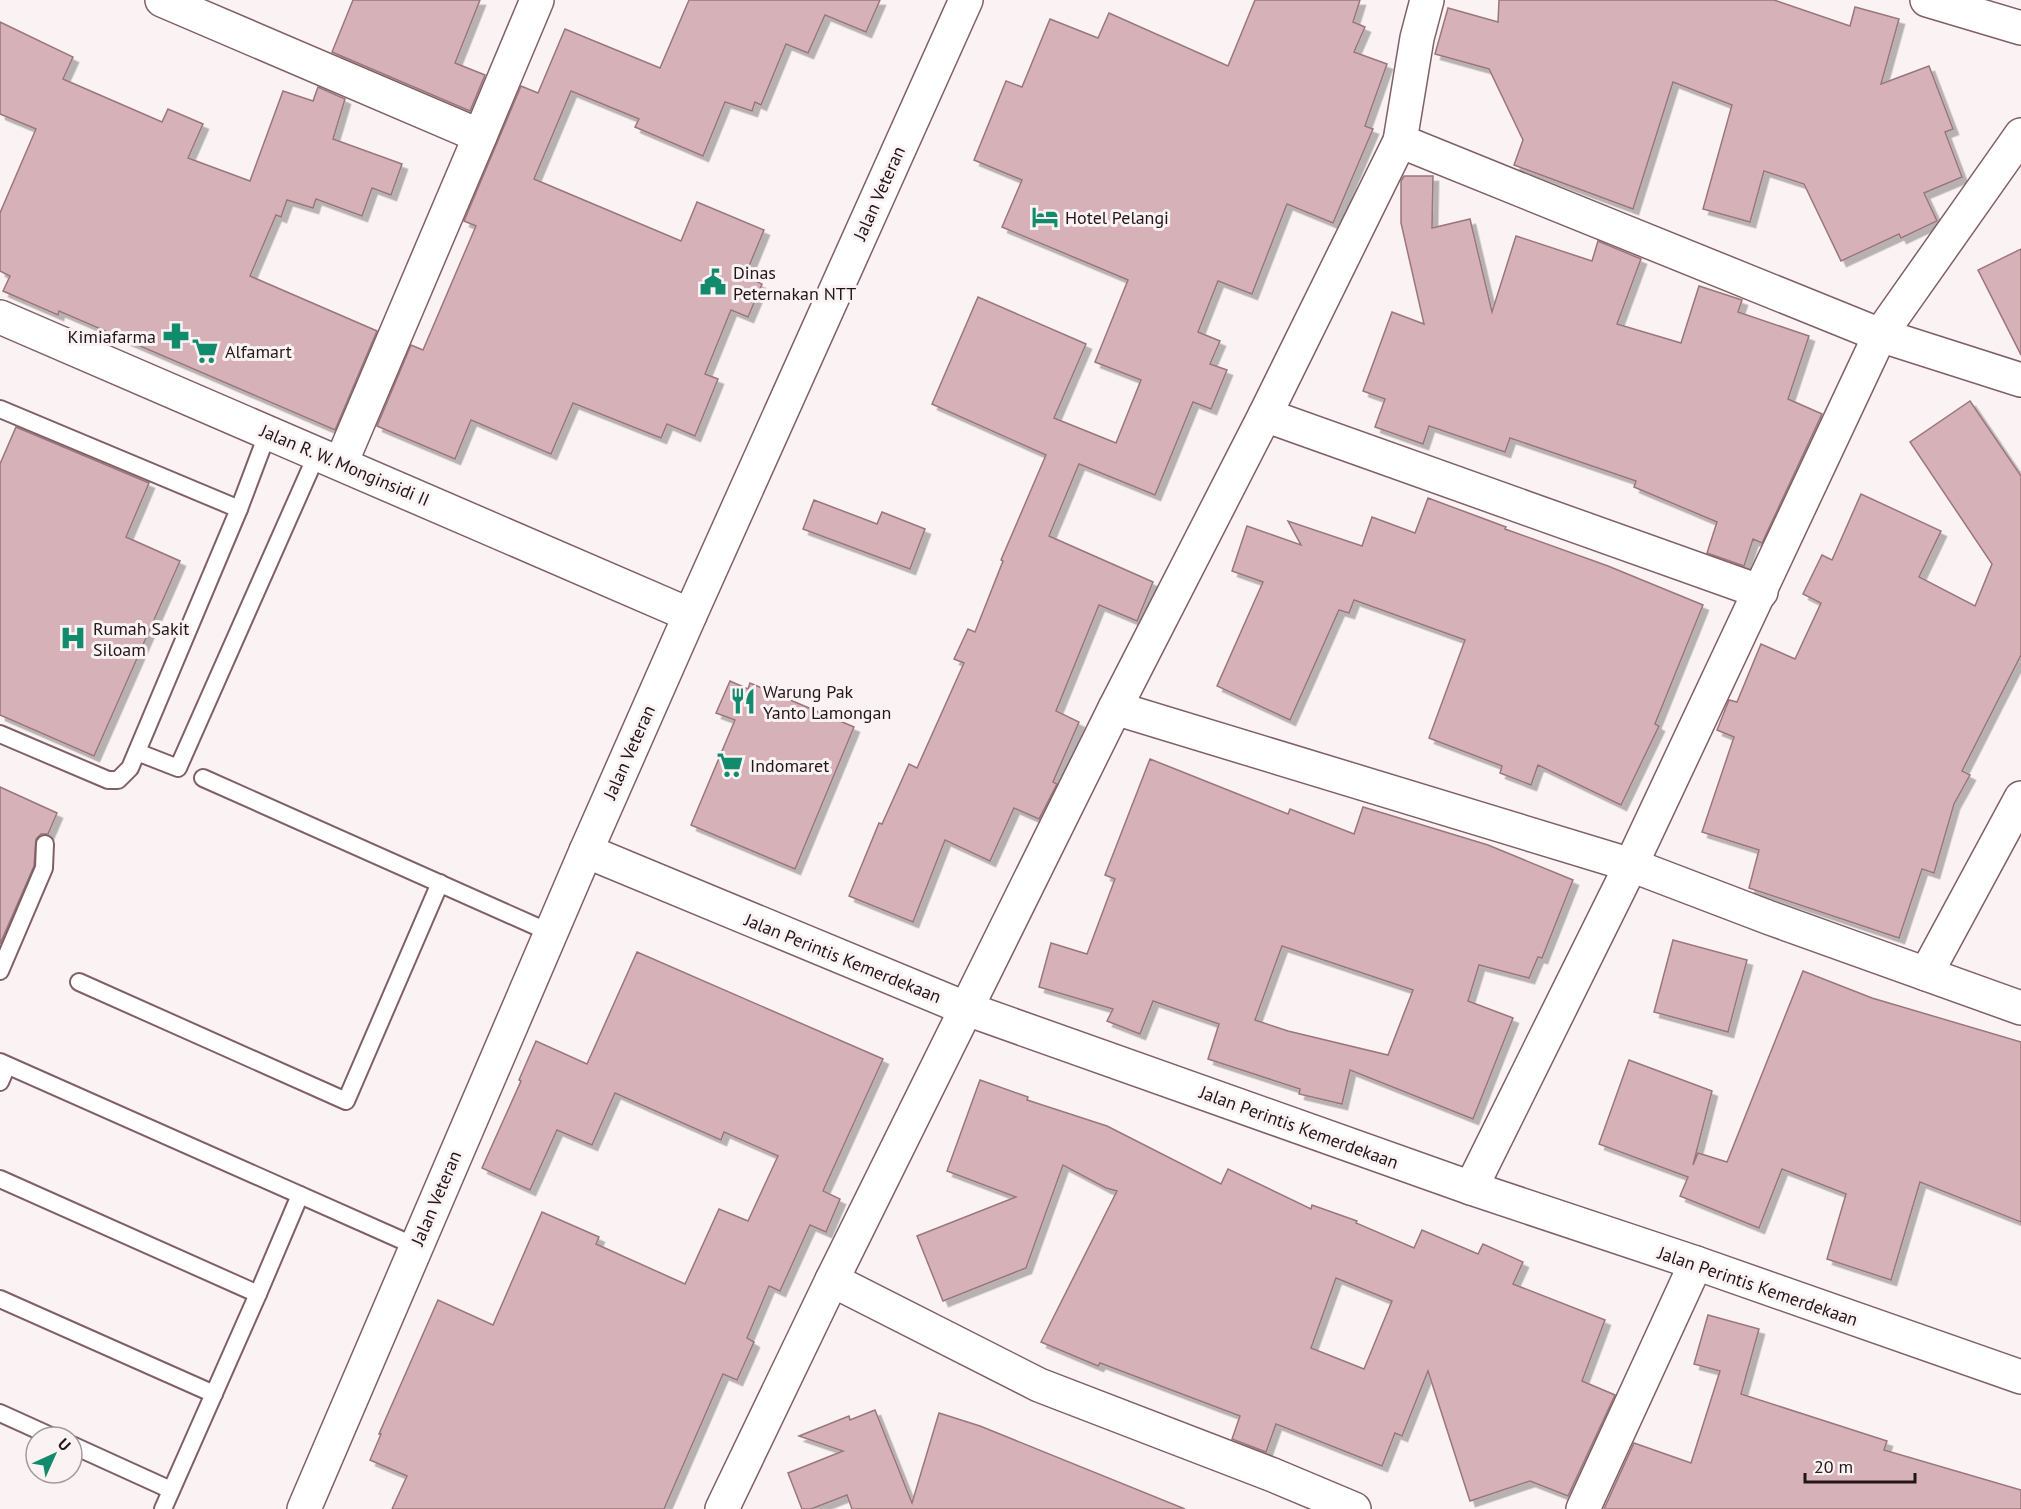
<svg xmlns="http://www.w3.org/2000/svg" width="2021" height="1509" font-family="'PT Sans',sans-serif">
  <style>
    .building { fill: #d6b1b7; stroke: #9a777c; stroke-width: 1.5; fill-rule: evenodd; filter: url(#shadow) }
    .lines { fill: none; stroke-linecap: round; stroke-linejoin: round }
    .lane-casing { stroke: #816065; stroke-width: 20 }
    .street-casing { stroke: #816065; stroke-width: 36 }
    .secondary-casing { stroke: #816065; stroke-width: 36 }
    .lane { stroke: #fff; stroke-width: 16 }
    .street { stroke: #fff; stroke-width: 33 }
    .secondary { stroke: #fff; stroke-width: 33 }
    .labels { text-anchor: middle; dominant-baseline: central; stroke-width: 6; stroke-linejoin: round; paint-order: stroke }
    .street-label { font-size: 18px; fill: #231618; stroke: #faf2f3 }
    .poi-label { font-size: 18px; fill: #231618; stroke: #faf2f3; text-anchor: start }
  </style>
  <defs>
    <filter id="shadow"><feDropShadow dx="5.5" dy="5.5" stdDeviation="0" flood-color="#0004"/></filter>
  </defs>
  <rect width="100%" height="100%" fill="#faf2f3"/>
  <g class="building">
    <path d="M 353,0 L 480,0 L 455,63 L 485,75 L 470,111 L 332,52 Z"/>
    <path d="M 689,0 L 880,0 L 866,32 L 825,15 L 808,53 L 786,44 L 761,105 L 755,102 L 752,111 L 725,102 L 703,156 L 635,127 L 639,119 L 571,91 L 534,179 L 681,241 L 697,202 L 764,230 L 745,276 L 762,284 L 748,317 L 731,310 L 705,374 L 718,379 L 695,436 L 667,424 L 661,438 L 573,403 L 551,454 L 471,420 L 455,459 L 377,426 L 411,345 L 423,350 L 476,226 L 464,221 L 521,86 L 538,93 L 565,29 L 660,68 Z"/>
    <path d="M 1255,0 L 1360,0 L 1353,22 L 1365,27 L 1354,52 L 1387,64 L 1365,126 L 1373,129 L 1333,223 L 1287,204 L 1252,294 L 1218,281 L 1198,332 L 1220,341 L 1210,364 L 1227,370 L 1211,409 L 1193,402 L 1155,495 L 1079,464 L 1049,536 L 1153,582 L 1137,621 L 1099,605 L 1056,711 L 1079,722 L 1053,782 L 1057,784 L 1039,819 L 1014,808 L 990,861 L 945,840 L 913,922 L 849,896 L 879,823 L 882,824 L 909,764 L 917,768 L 964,663 L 954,659 L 968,629 L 975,632 L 1003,561 L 1001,560 L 1046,455 L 932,404 L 978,297 L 1086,344 L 1054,418 L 1116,443 L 1141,380 L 1095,362 L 1128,280 L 1002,227 L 1022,180 L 974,160 L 1006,81 L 1022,87 L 1050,19 L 1098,38 L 1109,13 L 1228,66 Z"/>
    <path d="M 1499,0 L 1774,0 L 1850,26 L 1855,7 L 1899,19 L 1881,84 L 1929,66 L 1953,129 L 1945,132 L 1962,177 L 1924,193 L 1937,221 L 1901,238 L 1899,234 L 1841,261 L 1804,184 L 1764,171 L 1750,222 L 1703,209 L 1732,105 L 1673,82 L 1633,209 L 1514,165 L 1523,140 L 1489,69 L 1435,54 L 1448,8 L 1498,22 Z"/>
    <path d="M 0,22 L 73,57 L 63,79 L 162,122 L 168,109 L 203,124 L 188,158 L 250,181 L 283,91 L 313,101 L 318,87 L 345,99 L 333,139 L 402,164 L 391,195 L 372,188 L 362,216 L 316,199 L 313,208 L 287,200 L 281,217 L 276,215 L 250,276 L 377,331 L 335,430 L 59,311 L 58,315 L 3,291 L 10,276 L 0,271 L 0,213 L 36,129 L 0,114 Z"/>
    <path d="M 1404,176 L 1433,176 L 1432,228 L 1470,219 L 1492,312 L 1516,236 L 1592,261 L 1598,241 L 1641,259 L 1617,324 L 1681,343 L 1699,286 L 1742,300 L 1738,312 L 1809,336 L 1788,399 L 1822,414 L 1762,543 L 1753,539 L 1744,566 L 1707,553 L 1717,522 L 1634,487 L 1636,481 L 1510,438 L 1505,452 L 1429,426 L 1423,444 L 1375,427 L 1385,399 L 1363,391 L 1392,312 L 1424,324 L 1401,223 L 1401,181 Z"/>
    <path d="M 2021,249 L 2021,355 L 1978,270 Z"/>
    <path d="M 1970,401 L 2021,476 L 2021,655 L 1962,771 L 1970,775 L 1954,804 L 1934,873 L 1922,869 L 1899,938 L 1749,888 L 1759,850 L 1702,832 L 1734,737 L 1717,730 L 1729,700 L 1737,702 L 1761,644 L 1795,659 L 1821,603 L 1803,594 L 1822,555 L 1832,560 L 1861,494 L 1941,531 L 1919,577 L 1975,606 L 1992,564 L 1910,442 Z"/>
    <path d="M 16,427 L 149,483 L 126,537 L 180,561 L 94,756 L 0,715 L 0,464 Z"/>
    <path d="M 1428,498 L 1506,527 L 1505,529 L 1608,566 L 1703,605 L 1655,724 L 1659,726 L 1621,805 L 1538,765 L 1531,785 L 1500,773 L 1502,766 L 1429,738 L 1465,640 L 1354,600 L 1349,613 L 1339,610 L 1290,720 L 1217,686 L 1263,582 L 1232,571 L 1247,526 L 1301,545 L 1288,521 L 1362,546 L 1372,517 L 1415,533 Z"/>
    <path d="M 814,500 L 877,524 L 882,512 L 925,529 L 910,569 L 803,529 Z"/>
    <path d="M 730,681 L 748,689 L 750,683 L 854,727 L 795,869 L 691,825 L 735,720 L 716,713 Z"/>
    <path d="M 1150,759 L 1288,814 L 1290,809 L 1354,834 L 1363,807 L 1488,845 L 1573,880 L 1542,958 L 1538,957 L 1529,978 L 1479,965 L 1468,1001 L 1513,1018 L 1473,1119 L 1350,1070 L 1342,1104 L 1299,1094 L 1300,1089 L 1208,1059 L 1219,1024 L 1153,1001 L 1140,1034 L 1107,1021 L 1113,1009 L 1039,987 L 1051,943 L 1087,954 L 1115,879 L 1105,875 ZM 1282,946 L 1413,990 L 1388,1055 L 1288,1031 L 1255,1020 Z"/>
    <path d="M 0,787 L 57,813 L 48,834 L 41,834 L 36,839 L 34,866 L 0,944 Z"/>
    <path d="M 1673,940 L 1747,960 L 1728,1032 L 1654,1012 Z"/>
    <path d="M 637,952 L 883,1059 L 823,1191 L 840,1199 L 826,1232 L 810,1225 L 780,1291 L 769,1286 L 747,1338 L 754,1342 L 737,1380 L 723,1374 L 664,1509 L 392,1509 L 407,1476 L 370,1460 L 381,1434 L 379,1434 L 438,1300 L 493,1325 L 542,1212 L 599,1237 L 596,1244 L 685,1284 L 719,1209 L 748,1221 L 778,1156 L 724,1132 L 721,1140 L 615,1093 L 592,1145 L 557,1130 L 530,1190 L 482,1168 L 521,1081 L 519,1080 L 536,1041 L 587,1064 Z"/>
    <path d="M 1803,971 L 1872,998 L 2021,1042 L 2021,1222 L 1920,1182 L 1891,1280 L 1827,1259 L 1846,1194 L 1782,1169 L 1759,1228 L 1680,1196 L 1688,1177 L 1599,1144 L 1629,1060 L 1712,1091 L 1693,1165 L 1698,1153 L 1727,1162 Z"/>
    <path d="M 980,1080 L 1028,1097 L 1027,1100 L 1107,1126 L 1221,1184 L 1228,1169 L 1311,1209 L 1312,1205 L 1357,1221 L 1356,1223 L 1414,1248 L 1422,1230 L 1478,1254 L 1483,1244 L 1523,1262 L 1513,1284 L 1605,1320 L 1582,1381 L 1615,1395 L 1568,1496 L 1530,1481 L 1470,1501 L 1428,1371 L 1402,1436 L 1395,1433 L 1382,1466 L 1276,1424 L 1266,1452 L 1232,1439 L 1240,1416 L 1100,1363 L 1098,1366 L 1041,1342 L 1117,1191 L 1106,1188 L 1063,1165 L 1026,1268 L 943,1301 L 917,1236 L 1016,1197 L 947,1171 ZM 1336,1278 L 1392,1301 L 1364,1369 L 1311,1348 Z"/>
    <path d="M 1708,1315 L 1759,1329 L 1741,1394 L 1887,1441 L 1884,1450 L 2021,1490 L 2021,1509 L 1604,1509 L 1634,1443 L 1691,1463 L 1720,1371 L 1694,1364 Z"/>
    <path d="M 875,1410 L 912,1503 L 939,1413 L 980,1426 L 1185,1509 L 852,1509 L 847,1495 L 811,1509 L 802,1509 L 788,1473 L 843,1451 L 799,1436 L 849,1416 L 850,1420 Z"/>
  </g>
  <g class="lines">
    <g class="lane-casing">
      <g id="lane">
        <path d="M 0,409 L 239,509"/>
        <path d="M 0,734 L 108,780 L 118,780 L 130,768 L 239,509 L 268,432"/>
        <path d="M 137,752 L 178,768 L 317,454"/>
        <path d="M 203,778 L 551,933"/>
        <path d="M 0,971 L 44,868 L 45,844"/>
        <path d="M 79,982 L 346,1101 L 440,883"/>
        <path d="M 0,1062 L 415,1246"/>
        <path d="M 0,1082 L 7,1066"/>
        <path d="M 0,1179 L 258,1294"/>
        <path d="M 0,1299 L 214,1394"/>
        <path d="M 0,1413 L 53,1437"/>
        <path d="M 72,1445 L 171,1490"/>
        <path d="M 163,1509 L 258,1294 L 300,1195"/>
      </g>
    </g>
    <g class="street-casing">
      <g id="street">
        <path d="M 162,0 L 480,136 L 537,0"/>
        <path d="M 1927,0 L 2021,28"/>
        <path d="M 1400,141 L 1880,335 L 2021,380"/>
        <path d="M 1265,415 L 1400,141 L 1417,38 L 1427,0"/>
        <path d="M 341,463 L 480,136"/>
        <path d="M 1115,708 L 1631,865 L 1770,918 L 2021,1008"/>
        <path d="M 1926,974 L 2021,798"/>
        <path d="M 1471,1188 L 1631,865 L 1880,335 L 2021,135"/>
        <path d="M 832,1280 L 1039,1385 L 1273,1475 L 1354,1509"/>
        <path d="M 722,1509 L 832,1280 L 1115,708 L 1265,415 L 1761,592"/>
        <path d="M 1583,1509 L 1696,1263"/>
      </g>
    </g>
    <g class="secondary-casing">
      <g id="secondary">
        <path d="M 0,317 L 690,615"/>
        <path d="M 586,851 L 967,1009 L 1471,1188 L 1696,1263 L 2021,1377"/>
        <path d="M 304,1509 L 586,851 L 690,615 L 966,0"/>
      </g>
    </g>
    <use href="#lane" class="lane"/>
    <use href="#street" class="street"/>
    <use href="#secondary" class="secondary"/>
  </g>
  <defs>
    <g id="hotel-bare" transform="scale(2.07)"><path d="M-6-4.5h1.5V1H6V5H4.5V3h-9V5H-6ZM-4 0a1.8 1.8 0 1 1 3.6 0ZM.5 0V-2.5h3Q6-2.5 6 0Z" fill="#128b6d" stroke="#faf2f3" stroke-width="2.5" paint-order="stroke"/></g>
    <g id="civic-bare" transform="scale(2.07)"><path d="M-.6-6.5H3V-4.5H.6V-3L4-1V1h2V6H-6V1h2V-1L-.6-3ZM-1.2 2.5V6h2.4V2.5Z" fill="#128b6d" stroke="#faf2f3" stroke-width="2.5" paint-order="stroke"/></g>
    <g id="pharmacy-bare" transform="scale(2.07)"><path d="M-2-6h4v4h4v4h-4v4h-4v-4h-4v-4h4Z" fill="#128b6d" stroke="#faf2f3" stroke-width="2.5" paint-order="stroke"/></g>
    <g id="supermarket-bare" transform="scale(2.07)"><path d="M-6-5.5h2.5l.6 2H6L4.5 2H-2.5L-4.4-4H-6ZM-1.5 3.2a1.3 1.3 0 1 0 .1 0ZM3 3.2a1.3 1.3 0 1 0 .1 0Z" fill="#128b6d" stroke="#faf2f3" stroke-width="2.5" paint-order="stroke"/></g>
    <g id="hospital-bare" transform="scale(2.07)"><path d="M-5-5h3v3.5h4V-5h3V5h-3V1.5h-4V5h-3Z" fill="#128b6d" stroke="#faf2f3" stroke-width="2.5" paint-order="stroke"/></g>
    <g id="restaurant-bare" transform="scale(2.07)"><path d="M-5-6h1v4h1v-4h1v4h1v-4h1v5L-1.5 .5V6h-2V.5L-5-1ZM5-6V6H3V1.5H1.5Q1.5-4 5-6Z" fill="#128b6d" stroke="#faf2f3" stroke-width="2.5" paint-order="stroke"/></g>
  </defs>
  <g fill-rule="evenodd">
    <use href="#hotel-bare" x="1045" y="217"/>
    <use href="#civic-bare" x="713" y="282"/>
    <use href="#pharmacy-bare" x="176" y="336"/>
    <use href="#supermarket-bare" x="205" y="351"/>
    <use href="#hospital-bare" x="73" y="638"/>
    <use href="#restaurant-bare" x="743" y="701"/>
    <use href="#supermarket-bare" x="730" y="765"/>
  </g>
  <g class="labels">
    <g class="street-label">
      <text transform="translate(879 193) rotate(-66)">Jalan Veteran</text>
      <text transform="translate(345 465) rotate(23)">Jalan R. W. Monginsidi II</text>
      <text transform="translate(629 752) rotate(-66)">Jalan Veteran</text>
      <text transform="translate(843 958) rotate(22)">Jalan Perintis Kemerdekaan</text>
      <text transform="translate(1299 1127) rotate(20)">Jalan Perintis Kemerdekaan</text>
      <text transform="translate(436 1198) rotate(-67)">Jalan Veteran</text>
      <text transform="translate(1758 1286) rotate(19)">Jalan Perintis Kemerdekaan</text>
    </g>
    <g class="poi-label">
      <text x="1065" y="217">Hotel Pelangi</text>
      <text x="733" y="272">Dinas<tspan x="733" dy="21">Peternakan NTT</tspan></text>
      <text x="156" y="336" text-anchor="end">Kimiafarma</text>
      <text x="225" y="351">Alfamart</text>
      <text x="93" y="628">Rumah Sakit<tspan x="93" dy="21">Siloam</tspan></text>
      <text x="763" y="691">Warung Pak<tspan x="763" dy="21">Yanto Lamongan</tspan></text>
      <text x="750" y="765">Indomaret</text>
    </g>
  </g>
  <g transform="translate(54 1455) rotate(45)"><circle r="28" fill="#faf2f3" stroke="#a49a9b" stroke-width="1.5"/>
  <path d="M0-4.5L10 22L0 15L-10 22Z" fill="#128b6d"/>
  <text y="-9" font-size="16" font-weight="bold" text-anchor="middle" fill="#231618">U</text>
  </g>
  <path d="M1805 1473v9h110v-9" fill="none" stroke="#231618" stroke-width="3"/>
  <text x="1814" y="1473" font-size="18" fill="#231618" stroke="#faf2f3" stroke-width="4.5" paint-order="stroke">20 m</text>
</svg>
